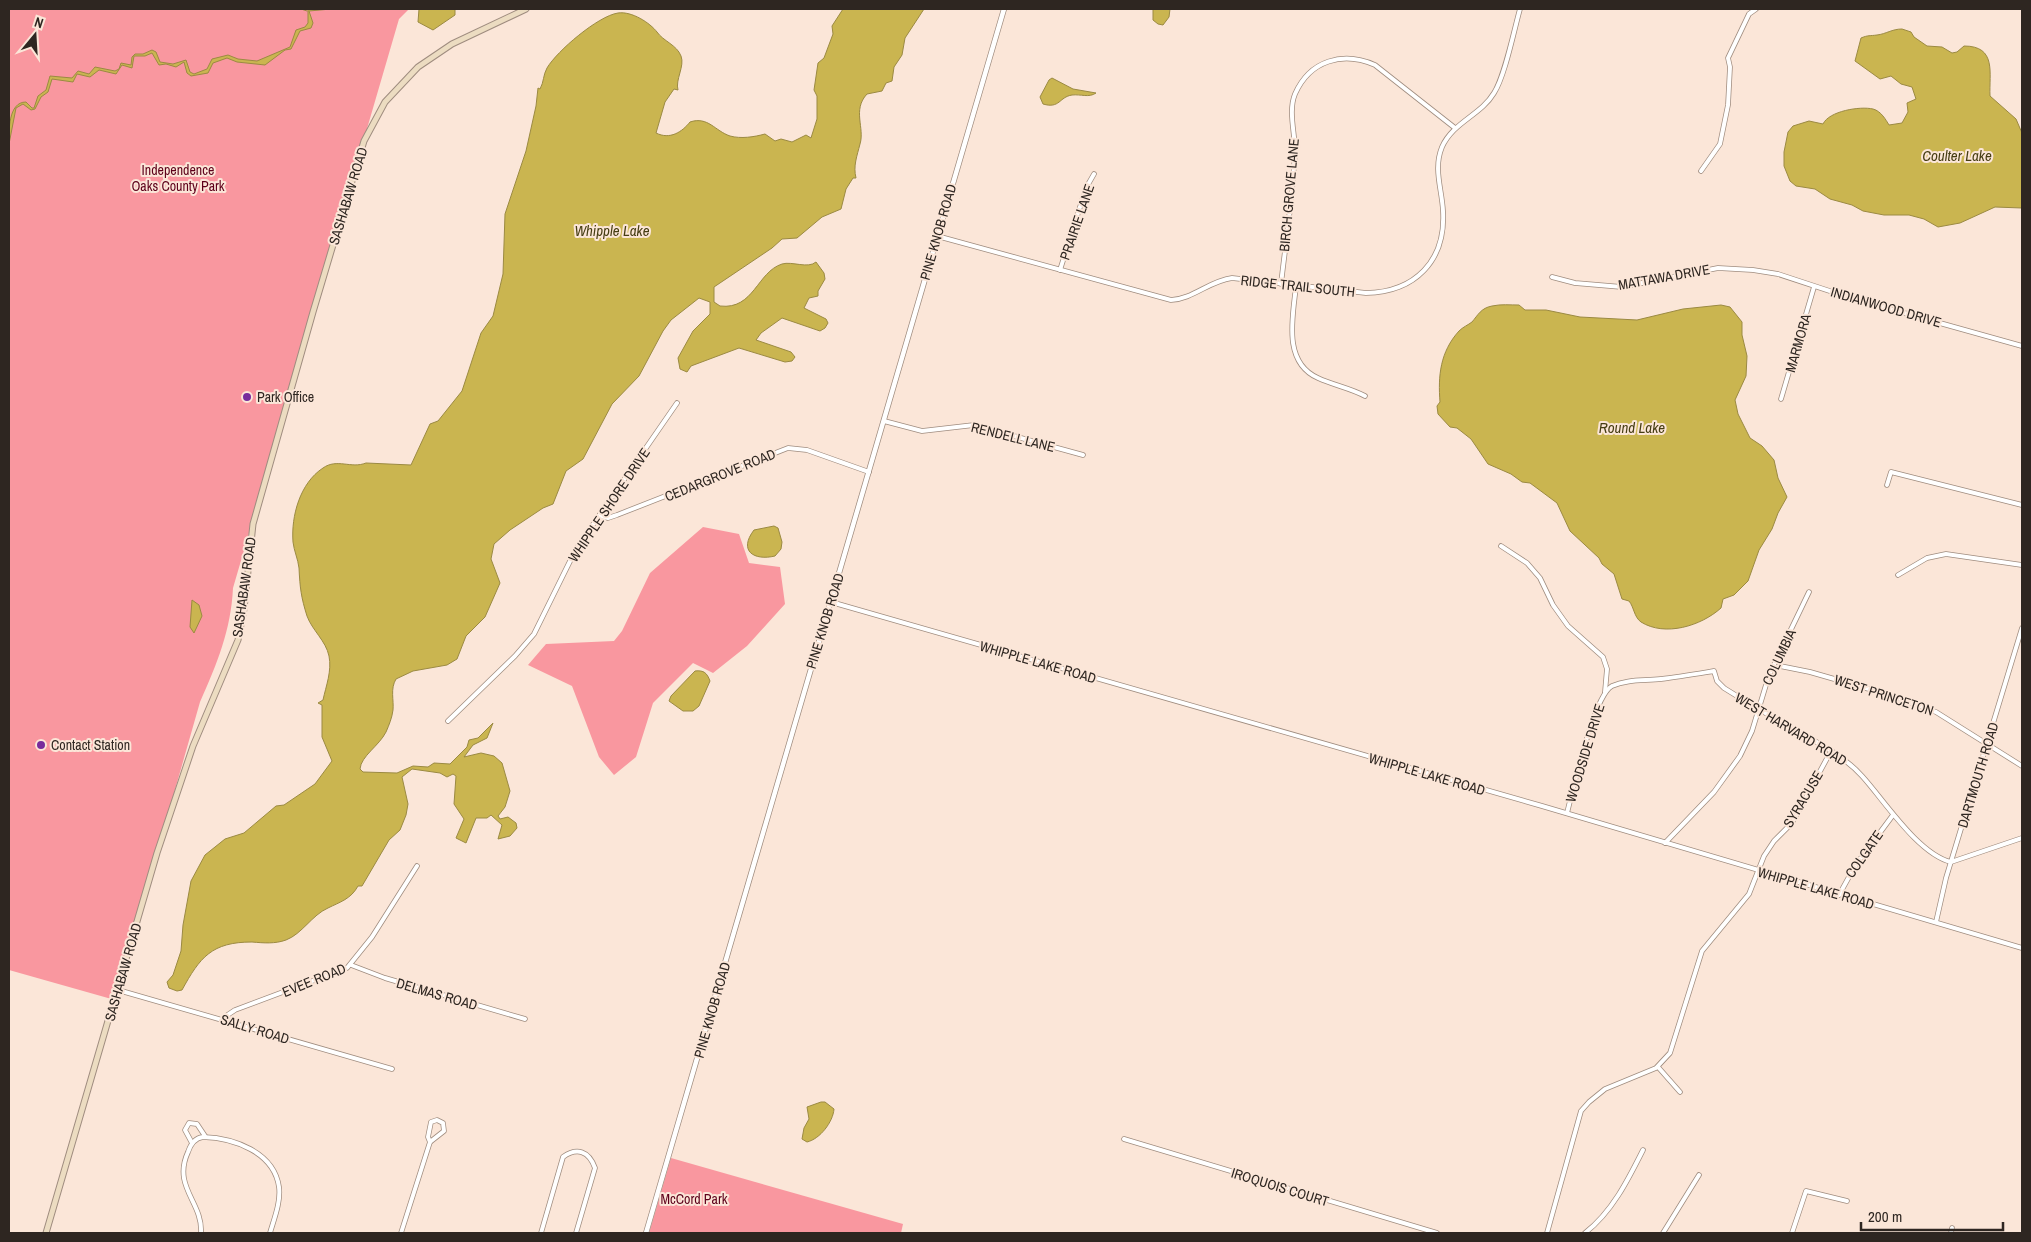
<svg xmlns="http://www.w3.org/2000/svg" width="2031" height="1242" font-family="'Archivo Narrow',sans-serif">
  <style>
    .green { fill: #f9979f }
    .water { fill: #cab550; stroke: #9b8a42 }
    .lines { fill: none; stroke-linecap: round; stroke-linejoin: round }
    .stream { stroke: #9b8a42; stroke-width: 1 }
    .minor-casing { stroke: #9f8c7f; stroke-width: 5.5 }
    .tertiary-casing { stroke: #9f8c7f; stroke-width: 6 }
    .secondary-casing { stroke: #9f8c7f; stroke-width: 7 }
    .minor { stroke: #fff; stroke-width: 4 }
    .tertiary { stroke: #fff; stroke-width: 4.5 }
    .secondary { stroke: #ecdcc1; stroke-width: 5 }
    .poi-dot { fill: #782b9c; stroke: #fbe6d8; stroke-width: 2 }
    .labels { text-anchor: middle; dominant-baseline: central; stroke-width: 4; stroke-linejoin: round; paint-order: stroke }
    .park-label { font-size: 14px; fill: #5d001a; stroke: #fbe6d8 }
    .street-label { font-size: 14px; fill: #2e2621; stroke: #fbe6d8 }
    .poi-label { font-size: 14px; fill: #2e2621; stroke: #fbe6d8; text-anchor: start }
    .water-label { font-size: 15px; font-style: italic; fill: #463d13; stroke: #fbe6d8 }
  </style>
  <rect width="100%" height="100%" fill="#fbe6d8"/>
  <g class="green">
    <path d="M 9,9 L 409,9 L 399,19 L 233,588 C 231,630 217,664 200,702 L 115,1000 L 9,970 Z"/>
    <path d="M 703,527 L 739,534 L 749,563 L 780,567 L 785,604 L 747,646 L 713,673 L 693,663 L 653,703 L 636,757 L 614,775 L 599,757 L 572,686 L 528,665 L 546,644 L 614,641 L 622,631 L 650,573 Z"/>
    <path d="M 671,1158 L 903,1224 L 901,1233 L 649,1233 Z"/>
  </g>
  <g class="water">
    <path d="M 308,9 L 331,9 L 309,11 L 313,23 L 311,28 L 300,31 L 291,49 L 285,50 L 265,65 L 237,62 L 227,58 L 213,63 L 208,73 L 191,76 L 187,73 L 184,62 L 176,67 L 166,64 L 159,65 L 152,53 L 145,56 L 134,56 L 132,68 L 122,65 L 116,74 L 99,70 L 90,77 L 77,74 L 73,82 L 52,79 L 48,92 L 41,97 L 35,109 L 31,110 L 23,104 L 16,108 L 9,144 C 9,131 8,102 26,102 L 32,108 L 34,108 L 38,96 L 46,90 L 50,76 L 72,78 L 78,71 L 89,74 L 95,67 L 115,71 L 119,69 L 121,63 L 131,65 L 132,57 L 135,54 L 143,54 L 152,50 L 156,52 L 160,62 L 173,64 L 186,60 L 190,72 L 194,74 L 207,69 L 212,59 L 228,55 L 238,59 L 257,61 L 290,47 L 296,30 L 305,27 L 308,23 Z"/>
    <path d="M 419,9 L 455,9 L 455,15 L 433,30 L 418,22 Z"/>
    <path d="M 843,9 L 924,9 L 905,38 L 902,55 L 894,67 L 892,81 L 886,83 L 882,91 L 867,94 C 852,110 865,128 860,144 C 857,156 853,166 856,178 L 853,178 L 846,189 L 841,209 L 822,217 L 797,238 L 782,239 L 772,248 L 714,287 L 714,302 L 720,306 C 754,310 757,272 782,264 C 792,261 808,269 816,262 L 824,273 L 825,279 L 818,291 L 818,296 L 809,298 L 804,308 L 826,319 L 828,323 L 825,328 L 820,331 L 782,318 L 761,333 L 756,340 L 791,352 L 795,357 L 792,361 L 785,362 L 739,348 L 691,366 L 687,372 L 680,369 L 678,358 L 693,331 L 710,314 L 710,302 L 699,298 L 671,320 L 663,331 L 639,376 L 612,404 L 583,459 L 566,471 L 553,504 L 543,508 L 510,530 L 494,544 L 491,559 L 500,583 L 485,617 L 466,636 L 457,659 L 447,665 L 413,671 L 396,679 C 390,689 394,700 393,710 C 392,718 389,725 386,732 C 379,746 361,756 360,769 L 363,772 L 397,773 L 413,766 L 428,767 L 434,763 L 450,764 L 467,747 L 469,740 L 478,738 L 493,723 L 487,738 L 473,745 L 464,757 L 481,753 L 494,756 L 502,763 L 510,791 L 505,807 L 498,816 L 500,819 L 508,817 L 516,823 L 517,828 L 510,836 L 498,839 L 502,825 L 491,815 L 487,818 L 476,818 L 466,843 L 456,838 L 464,819 L 454,804 L 456,776 L 453,774 L 447,777 L 440,773 L 412,769 L 402,777 L 408,804 L 406,815 L 400,830 L 389,840 L 362,886 L 358,886 C 351,899 340,902 328,908 C 312,915 302,934 286,940 C 275,944 264,943 252,942 C 212,942 200,957 182,990 L 177,991 L 169,988 L 167,982 L 173,975 L 181,951 L 183,925 L 191,881 L 205,855 L 225,839 L 244,833 L 276,806 L 284,805 L 315,784 L 332,761 L 322,737 L 322,705 L 318,703 L 323,700 C 326,686 332,671 329,656 C 326,641 312,630 307,616 C 301,597 300,588 299,568 C 298,559 294,551 293,542 C 291,516 300,483 323,468 C 337,458 351,469 366,463 L 411,465 L 430,424 L 438,421 L 462,391 L 481,333 L 493,316 L 503,274 L 505,214 L 526,151 L 536,106 L 538,88 L 540,89 C 544,82 543,75 547,68 C 557,51 598,16 618,13 C 632,11 650,23 657,32 C 663,41 677,45 681,56 C 685,66 675,80 678,90 L 674,89 L 665,102 L 656,133 C 670,140 682,132 690,122 C 708,116 715,131 730,136 C 741,139 754,137 765,134 L 775,141 L 781,139 L 792,142 L 806,135 L 811,138 L 817,119 L 817,96 L 814,90 L 818,63 L 824,58 L 833,34 L 832,26 Z"/>
    <path d="M 1153,9 L 1170,9 L 1169,17 L 1163,25 L 1158,24 L 1153,20 Z"/>
    <path d="M 1902,29 L 1911,32 L 1914,37 L 1927,46 L 1942,47 L 1952,53 L 1957,52 L 1964,46 C 1997,46 1989,73 1990,96 L 2016,119 L 2022,133 L 2022,208 L 1995,207 L 1960,223 L 1938,227 L 1924,219 L 1909,215 L 1884,215 L 1863,211 L 1852,205 L 1830,199 L 1815,189 L 1796,186 L 1790,181 L 1784,166 L 1784,152 L 1788,132 L 1793,126 L 1809,121 L 1823,124 C 1829,111 1860,106 1873,109 C 1881,111 1886,120 1889,125 L 1902,123 L 1908,112 L 1907,103 L 1916,99 L 1912,87 L 1901,84 L 1891,76 L 1880,79 L 1855,61 L 1861,38 C 1868,35 1870,36 1877,35 C 1886,34 1892,29 1902,29 Z"/>
    <path d="M 1052,78 L 1073,89 L 1096,93 C 1089,98 1081,94 1072,95 C 1059,97 1060,109 1043,104 L 1040,97 L 1049,80 Z"/>
    <path d="M 1519,305 L 1525,310 L 1546,310 L 1580,317 L 1637,320 L 1683,309 L 1721,305 L 1730,307 L 1742,322 L 1742,335 L 1747,356 L 1746,376 L 1735,400 L 1738,414 L 1750,438 L 1762,446 L 1774,460 L 1778,478 L 1787,497 L 1778,513 L 1772,529 L 1759,550 L 1748,581 L 1734,595 L 1723,599 L 1721,608 C 1701,626 1665,637 1641,622 C 1634,617 1634,607 1629,601 L 1622,599 L 1614,574 L 1602,564 L 1599,558 L 1570,531 L 1557,503 L 1530,483 L 1522,482 L 1511,474 L 1488,464 L 1471,439 L 1457,428 L 1450,427 L 1438,414 L 1437,406 L 1440,402 C 1438,376 1440,352 1459,331 C 1463,327 1468,325 1472,322 C 1478,315 1481,308 1492,306 C 1501,304 1510,305 1519,305 Z"/>
    <path d="M 774,526 L 778,528 L 782,542 L 781,549 L 775,556 C 754,561 738,551 754,530 Z"/>
    <path d="M 192,600 L 199,605 L 202,616 L 194,633 L 190,627 Z"/>
    <path d="M 695,671 C 704,670 707,673 710,681 L 699,706 L 693,711 L 683,711 L 669,701 L 671,696 Z"/>
    <path d="M 821,1102 L 825,1102 L 834,1109 C 833,1122 820,1139 807,1142 L 802,1139 L 804,1128 L 809,1119 L 807,1107 Z"/>
  </g>
  <g class="lines">
    <path class="stream" d="M 301,9 L 307,11"/>
    <g class="minor-casing">
      <g id="minor">
        <path d="M 1701,171 L 1720,144 L 1728,105 L 1730,67 L 1728,58 L 1749,14 L 1756,9"/>
        <path d="M 937,236 L 1171,300 C 1193,299 1209,281 1232,278 L 1366,293 C 1415,292 1446,261 1443,211 C 1442,189 1433,169 1442,147 C 1453,122 1481,115 1494,93 C 1505,76 1514,30 1520,9"/>
        <path d="M 1060,270 L 1086,188 L 1094,174"/>
        <path d="M 1552,277 L 1575,283 L 1622,287 L 1718,268 L 1753,270 L 1778,274 L 1854,299 L 2022,346"/>
        <path d="M 1281,284 C 1286,240 1293,195 1295,151 C 1295,133 1288,111 1295,94 C 1310,60 1343,51 1375,65 L 1455,128"/>
        <path d="M 1296,286 C 1293,316 1282,362 1318,378 C 1333,385 1350,388 1365,396"/>
        <path d="M 1781,399 L 1814,287"/>
        <path d="M 884,421 L 922,431 L 974,425 L 1083,455"/>
        <path d="M 1887,485 L 1891,472 L 2022,505"/>
        <path d="M 600,516 L 608,518 L 617,515 L 788,448 L 807,450 L 869,472"/>
        <path d="M 1501,546 L 1527,563 L 1540,578 L 1553,605 L 1568,626 L 1603,657 L 1607,669 L 1605,692"/>
        <path d="M 1898,575 L 1927,558 L 1946,554 L 2022,565"/>
        <path d="M 831,602 L 1542,806 L 2022,948"/>
        <path d="M 1773,669 L 1780,666 L 1810,672 L 1890,695 L 1936,712 L 2022,766"/>
        <path d="M 448,721 L 515,656 L 534,634 L 576,549 L 677,403"/>
        <path d="M 1567,813 C 1573,790 1594,695 1612,686 C 1627,679 1645,681 1661,679 C 1679,677 1696,674 1714,671 L 1717,681 L 1724,688 C 1748,703 1772,717 1796,731 C 1819,743 1844,756 1862,776 C 1884,800 1918,854 1951,862 L 2022,838"/>
        <path d="M 1665,843 L 1714,792 L 1740,756 L 1752,731 L 1769,675 L 1809,592"/>
        <path d="M 1839,895 L 1855,866 L 1893,815"/>
        <path d="M 1936,922 L 1946,878 L 2022,628"/>
        <path d="M 351,965 L 385,978 L 525,1019"/>
        <path d="M 118,990 L 392,1069"/>
        <path d="M 224,1020 L 226,1016 L 235,1010 L 347,968 L 372,937 L 417,866"/>
        <path d="M 1658,1067 L 1680,1092"/>
        <path d="M 437,1120 L 443,1123 L 444,1131 L 430,1142 L 428,1137 L 431,1122 Z"/>
        <path d="M 1124,1139 L 1437,1233"/>
        <path d="M 192,1143 L 185,1130 L 189,1123 L 197,1124 L 205,1136"/>
        <path d="M 201,1233 C 203,1202 172,1187 188,1152 C 191,1143 195,1138 203,1137 C 234,1138 274,1152 279,1187 C 281,1202 274,1219 270,1233"/>
        <path d="M 401,1233 L 430,1142"/>
        <path d="M 541,1233 L 563,1157 C 577,1147 589,1151 595,1168 L 576,1233"/>
        <path d="M 1547,1233 L 1581,1111 L 1589,1102 L 1605,1089 L 1656,1068 L 1670,1053 L 1702,951 L 1749,894 L 1764,856 L 1774,841 L 1792,823 L 1831,751"/>
        <path d="M 1585,1233 C 1612,1212 1628,1180 1643,1150"/>
        <path d="M 1663,1233 L 1699,1175"/>
        <path d="M 1792,1233 L 1806,1191 L 1847,1201"/>
        <path d="M 1951,1233 L 1952,1228"/>
      </g>
    </g>
    <g class="tertiary-casing">
      <path id="tertiary" d="M 646,1233 L 1004,9"/>
    </g>
    <g class="secondary-casing">
      <path id="secondary" d="M 46,1233 L 157,853 L 193,746 L 238,640 L 244,609 L 253,524 L 313,312 L 364,141 L 385,102 L 418,67 L 452,44 L 526,9"/>
    </g>
    <use href="#minor" class="minor"/>
    <use href="#tertiary" class="tertiary"/>
    <use href="#secondary" class="secondary"/>
  </g>
  <g class="poi-dot">
    <circle cx="247" cy="397" r="5"/>
    <circle cx="41" cy="745" r="5"/>
  </g>
  <g class="labels">
    <g class="park-label">
      <text x="178" y="170">Independence<tspan x="178" dy="16">Oaks County Park</tspan></text>
      <text x="694" y="1199">McCord Park</text>
    </g>
    <g class="street-label">
      <text transform="translate(1289 195) rotate(-85)">BIRCH GROVE LANE</text>
      <text transform="translate(348 196) rotate(-73)">SASHABAW ROAD</text>
      <text transform="translate(1077 222) rotate(-71)">PRAIRIE LANE</text>
      <text transform="translate(938 232) rotate(-74)">PINE KNOB ROAD</text>
      <text transform="translate(1664 277) rotate(-10)">MATTAWA DRIVE</text>
      <text transform="translate(1298 286) rotate(6)">RIDGE TRAIL SOUTH</text>
      <text transform="translate(1886 307) rotate(16)">INDIANWOOD DRIVE</text>
      <text transform="translate(1798 343) rotate(-74)">MARMORA</text>
      <text transform="translate(1013 437) rotate(14)">RENDELL LANE</text>
      <text transform="translate(720 475) rotate(-22)">CEDARGROVE ROAD</text>
      <text transform="translate(609 505) rotate(-56)">WHIPPLE SHORE DRIVE</text>
      <text transform="translate(244 587) rotate(-82)">SASHABAW ROAD</text>
      <text transform="translate(825 621) rotate(-73)">PINE KNOB ROAD</text>
      <text transform="translate(1779 657) rotate(-65)">COLUMBIA</text>
      <text transform="translate(1038 662) rotate(16)">WHIPPLE LAKE ROAD</text>
      <text transform="translate(1884 695) rotate(18)">WEST PRINCETON</text>
      <text transform="translate(1791 729) rotate(31)">WEST HARVARD ROAD</text>
      <text transform="translate(1585 753) rotate(-73)">WOODSIDE DRIVE</text>
      <text transform="translate(1427 774) rotate(16)">WHIPPLE LAKE ROAD</text>
      <text transform="translate(1978 775) rotate(-73)">DARTMOUTH ROAD</text>
      <text transform="translate(1803 799) rotate(-59)">SYRACUSE</text>
      <text transform="translate(1864 854) rotate(-55)">COLGATE</text>
      <text transform="translate(1816 888) rotate(16)">WHIPPLE LAKE ROAD</text>
      <text transform="translate(123 972) rotate(-74)">SASHABAW ROAD</text>
      <text transform="translate(314 980) rotate(-22)">EVEE ROAD</text>
      <text transform="translate(437 994) rotate(16)">DELMAS ROAD</text>
      <text transform="translate(712 1010) rotate(-74)">PINE KNOB ROAD</text>
      <text transform="translate(255 1029) rotate(17)">SALLY ROAD</text>
      <text transform="translate(1280 1187) rotate(17)">IROQUOIS COURT</text>
    </g>
    <g class="poi-label">
      <text x="257" y="397">Park Office</text>
      <text x="51" y="745">Contact Station</text>
    </g>
    <g class="water-label">
      <text x="1957" y="155">Coulter Lake</text>
      <text x="612" y="230">Whipple Lake</text>
      <text x="1632" y="427">Round Lake</text>
    </g>
  </g>
  <rect width="2031" height="1242" fill="none" stroke="#2e2621" stroke-width="20"/>
  <g transform="translate(35 35) rotate(18)" stroke="#fbe6d8" stroke-width="4" paint-order="stroke">
  <path d="M0-4L9 19L0 12L-9 19Z" fill="#2e2621"/>
  <text y="-8" font-size="14" font-weight="bold" text-anchor="middle" fill="#2e2621">N</text>
  </g>
  <path d="M1861 1222v8h142v-8" fill="none" stroke="#2e2621" stroke-width="2.5"/>
  <text x="1868" y="1222" font-size="15" fill="#2e2621" stroke="#fbe6d8" stroke-width="4" paint-order="stroke">200 m</text>
</svg>
